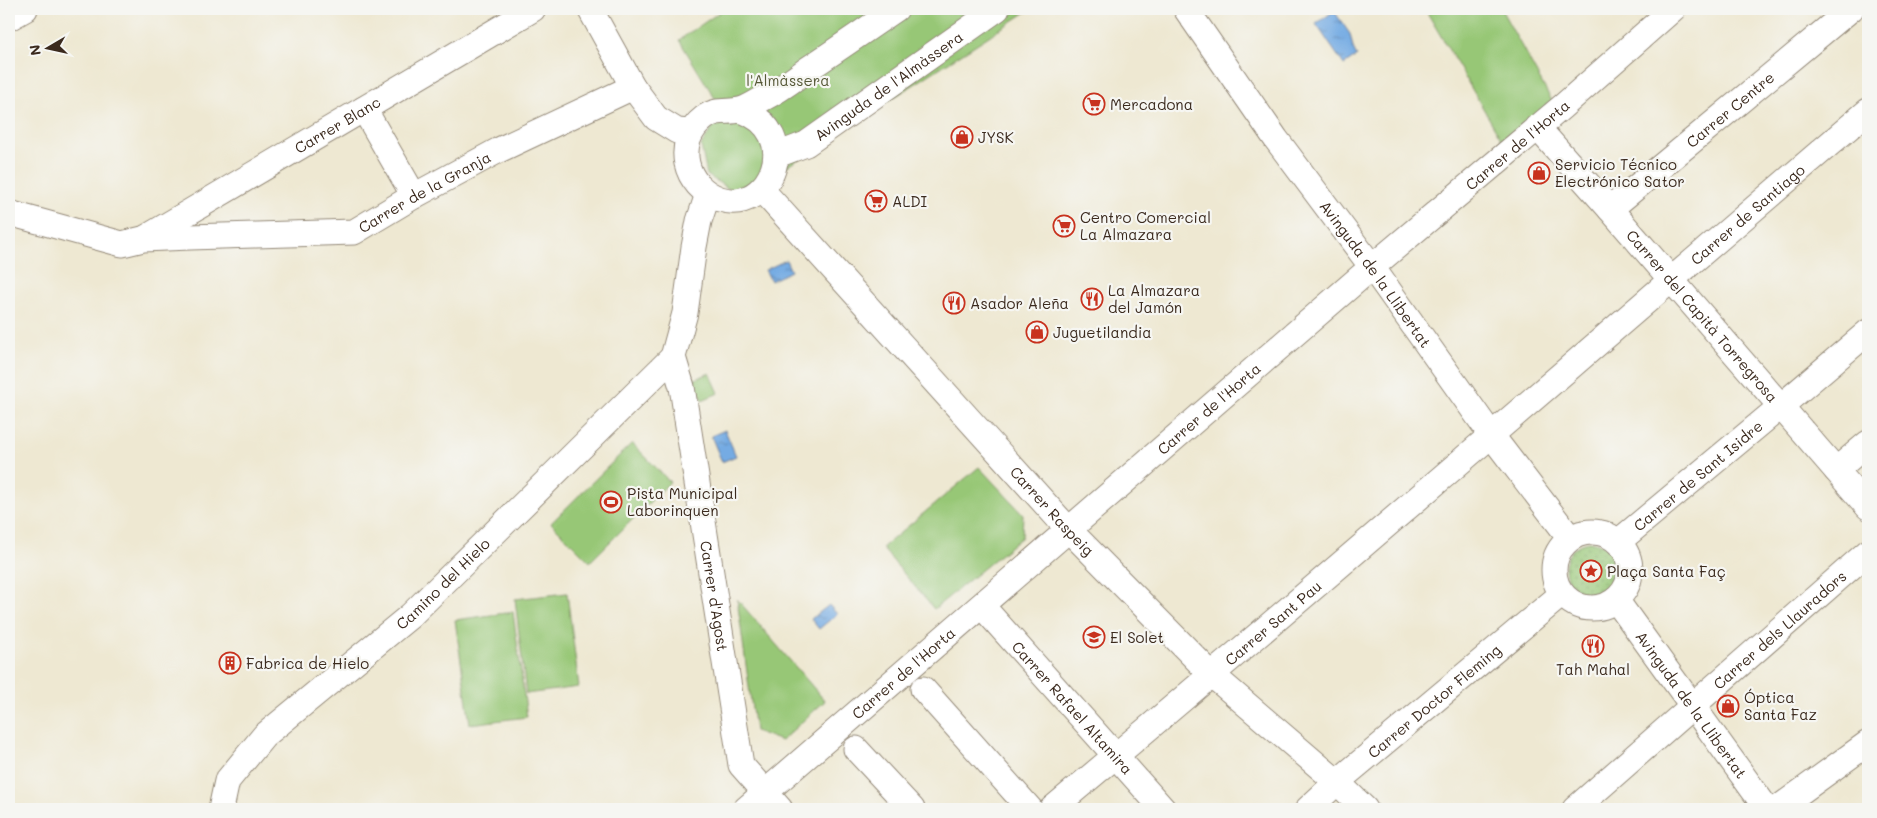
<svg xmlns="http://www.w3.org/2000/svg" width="1877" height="818" font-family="Mali,sans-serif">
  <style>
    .green { fill: #97c776; stroke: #69784a }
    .garden { fill: url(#garden-dots); stroke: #69784a }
    .water { fill: url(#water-ripples); stroke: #586a80 }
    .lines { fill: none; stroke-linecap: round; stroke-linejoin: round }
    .minor-casing { stroke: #948978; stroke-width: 27 }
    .minor { stroke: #fff; stroke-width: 25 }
    .labels { text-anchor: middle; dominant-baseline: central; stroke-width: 4.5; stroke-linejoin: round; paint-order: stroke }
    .park-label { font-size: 15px; fill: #575938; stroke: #f6f6f2 }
    .street-label { font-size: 15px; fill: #3b2a1e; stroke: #f6f6f2 }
    .poi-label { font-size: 15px; fill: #3b2a1e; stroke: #f6f6f2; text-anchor: start }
  </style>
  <defs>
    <pattern id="garden-dots" width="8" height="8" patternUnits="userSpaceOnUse" patternTransform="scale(1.25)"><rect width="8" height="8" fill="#97c776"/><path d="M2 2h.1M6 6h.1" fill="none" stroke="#7ca260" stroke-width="1.8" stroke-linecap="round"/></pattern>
    <pattern id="water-ripples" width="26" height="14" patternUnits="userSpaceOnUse" patternTransform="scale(1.25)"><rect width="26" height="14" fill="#75abe3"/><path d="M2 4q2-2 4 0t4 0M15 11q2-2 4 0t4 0" fill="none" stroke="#618bb7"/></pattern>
  </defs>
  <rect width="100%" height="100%" fill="#f6f6f2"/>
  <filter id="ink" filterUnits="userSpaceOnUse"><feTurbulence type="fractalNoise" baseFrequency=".02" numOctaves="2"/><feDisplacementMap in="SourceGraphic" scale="10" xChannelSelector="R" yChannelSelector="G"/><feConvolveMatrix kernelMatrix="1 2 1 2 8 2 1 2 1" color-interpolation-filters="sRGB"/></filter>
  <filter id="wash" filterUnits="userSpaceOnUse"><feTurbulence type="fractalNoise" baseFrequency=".0096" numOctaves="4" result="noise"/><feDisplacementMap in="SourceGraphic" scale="20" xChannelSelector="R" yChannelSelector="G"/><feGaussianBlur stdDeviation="1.12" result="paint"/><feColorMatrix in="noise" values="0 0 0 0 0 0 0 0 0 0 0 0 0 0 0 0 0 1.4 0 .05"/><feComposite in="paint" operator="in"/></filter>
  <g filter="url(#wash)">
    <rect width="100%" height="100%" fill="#eee8d2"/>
    <g class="green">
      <path d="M 724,9 L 1031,9 L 755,187 L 732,191 L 707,175 L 701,146 L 714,125 L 727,118 L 679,40 Z"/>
      <path d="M 1425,9 L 1501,9 L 1552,101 L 1504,144 Z"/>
      <path d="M 710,373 L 719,393 L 702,400 L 693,380 Z"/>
      <path d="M 632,443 L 670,482 L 590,562 L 551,523 Z"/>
      <path d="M 979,467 L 1023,514 L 1022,537 L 934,609 L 882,548 Z"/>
      <path d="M 567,593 L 579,687 L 526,694 L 515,599 Z"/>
      <path d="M 737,599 L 825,701 L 781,741 L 755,731 Z"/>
      <path d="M 513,612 L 527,717 L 470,724 L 455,620 Z"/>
    </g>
    <circle class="garden" cx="1591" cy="568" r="26"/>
    <g class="water">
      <path d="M 1334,11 L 1350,34 L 1353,48 L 1357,56 L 1344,65 L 1316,24 Z"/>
      <path d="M 786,260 L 791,271 L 771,281 L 765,270 Z"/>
      <path d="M 725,430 L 736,456 L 722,462 L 711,436 Z"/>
      <path d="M 829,605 L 837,614 L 819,629 L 811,619 Z"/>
    </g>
  </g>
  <g filter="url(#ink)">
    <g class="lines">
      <g class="minor-casing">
        <g id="minor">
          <path d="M 590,9 L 633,87 L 656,118 L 677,131 L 691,132"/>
          <path id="s1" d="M 1186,9 L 1276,139 L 1372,267 L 1492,436 L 1570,538"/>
          <path d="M 9,18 L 25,9"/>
          <path d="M 364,109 L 414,196"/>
          <path d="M 741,110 C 805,133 770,215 720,199 C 684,187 673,142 704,118 C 717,108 727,113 740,110 C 748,108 757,102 764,98 C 780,90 794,79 808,69 C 838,49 867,29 896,9"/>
          <path id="s2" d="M 1537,127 L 1610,209 L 1868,507"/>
          <path id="s3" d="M 777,155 L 806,144 L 997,9"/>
          <path id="s4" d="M 761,189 L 1068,529 L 1211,674 L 1337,782 L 1365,809"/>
          <path id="s5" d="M 708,194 L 699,221 L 694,247 L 685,313 L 673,357 L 682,387 L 741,765 L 780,809"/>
          <path id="s6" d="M 1610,209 L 1851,9"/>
          <path id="s7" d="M 9,213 L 122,244 L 143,239 L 190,237 L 354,232 L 414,196 L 499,150 L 633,87"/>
          <path id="s8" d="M 147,237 L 533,9"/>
          <path d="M 1836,470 L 1868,443"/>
          <circle cx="1592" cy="570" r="38"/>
          <path id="s9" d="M 1618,542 L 1780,407 L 1868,332"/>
          <path id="s10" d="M 1616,600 L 1767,809"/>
          <path id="s11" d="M 982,606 L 1163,809"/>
          <path d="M 923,689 L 1030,809"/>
          <path d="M 856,749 L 912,809"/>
          <path id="s12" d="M 221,809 L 227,781 L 264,736 L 410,616 L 673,357"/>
          <path id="s13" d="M 746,809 L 1372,267 L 1562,107 L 1673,9"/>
          <path id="s14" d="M 1052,809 C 1327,580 1596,343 1868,111"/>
          <path id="s15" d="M 1308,809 L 1337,782 L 1562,594"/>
          <path id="s16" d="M 1575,809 L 1868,552"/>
          <path d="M 1777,809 L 1868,743"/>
        </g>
      </g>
      <use href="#minor" class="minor"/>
    </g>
  </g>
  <defs>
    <g id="supermarket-ring" transform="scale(1.125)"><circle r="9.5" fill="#f6f6f2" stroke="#c8321e" stroke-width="1.5"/><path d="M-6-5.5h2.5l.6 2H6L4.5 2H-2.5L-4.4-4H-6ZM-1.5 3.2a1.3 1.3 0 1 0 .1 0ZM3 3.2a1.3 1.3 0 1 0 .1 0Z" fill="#c8321e"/></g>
    <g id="shop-ring" transform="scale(1.125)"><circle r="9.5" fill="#f6f6f2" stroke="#c8321e" stroke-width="1.5"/><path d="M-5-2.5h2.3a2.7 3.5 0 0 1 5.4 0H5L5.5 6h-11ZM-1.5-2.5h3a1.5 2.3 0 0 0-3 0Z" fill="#c8321e"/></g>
    <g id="restaurant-ring" transform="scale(1.125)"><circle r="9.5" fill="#f6f6f2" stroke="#c8321e" stroke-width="1.5"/><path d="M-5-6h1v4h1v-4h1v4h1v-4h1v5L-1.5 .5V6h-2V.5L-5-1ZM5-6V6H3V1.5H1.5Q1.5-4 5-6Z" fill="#c8321e"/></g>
    <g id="stadium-ring" transform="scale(1.125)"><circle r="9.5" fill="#f6f6f2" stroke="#c8321e" stroke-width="1.5"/><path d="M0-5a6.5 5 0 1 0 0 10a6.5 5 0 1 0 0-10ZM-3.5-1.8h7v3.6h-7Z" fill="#c8321e"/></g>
    <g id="sight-ring" transform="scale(1.125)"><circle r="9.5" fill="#f6f6f2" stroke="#c8321e" stroke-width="1.5"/><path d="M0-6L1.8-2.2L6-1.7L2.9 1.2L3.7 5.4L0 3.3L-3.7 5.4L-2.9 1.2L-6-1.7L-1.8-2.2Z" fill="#c8321e"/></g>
    <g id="school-ring" transform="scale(1.125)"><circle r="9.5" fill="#f6f6f2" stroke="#c8321e" stroke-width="1.5"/><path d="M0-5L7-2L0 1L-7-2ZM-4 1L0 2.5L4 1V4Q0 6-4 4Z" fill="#c8321e"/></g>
    <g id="building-ring" transform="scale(1.125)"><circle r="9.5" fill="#f6f6f2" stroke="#c8321e" stroke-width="1.5"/><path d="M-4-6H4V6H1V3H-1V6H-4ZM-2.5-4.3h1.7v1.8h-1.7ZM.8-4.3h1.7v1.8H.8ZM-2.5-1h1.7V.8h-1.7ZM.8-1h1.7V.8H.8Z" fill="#c8321e"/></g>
  </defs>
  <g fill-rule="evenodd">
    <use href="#supermarket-ring" x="1094" y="104"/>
    <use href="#shop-ring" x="962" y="137"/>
    <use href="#shop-ring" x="1539" y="173"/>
    <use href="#supermarket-ring" x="876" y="201"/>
    <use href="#supermarket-ring" x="1064" y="226"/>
    <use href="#restaurant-ring" x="1092" y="299"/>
    <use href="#restaurant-ring" x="954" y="303"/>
    <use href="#shop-ring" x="1037" y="332"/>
    <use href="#stadium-ring" x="611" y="502"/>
    <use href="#sight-ring" x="1591" y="571"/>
    <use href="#school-ring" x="1094" y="637"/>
    <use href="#restaurant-ring" x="1593" y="646"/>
    <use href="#building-ring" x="230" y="663"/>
    <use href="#shop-ring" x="1728" y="706"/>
  </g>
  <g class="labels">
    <g class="park-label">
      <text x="788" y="80">l'Almàssera</text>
    </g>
    <g class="street-label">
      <text stroke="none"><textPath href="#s3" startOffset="132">Avinguda de l'Almàssera</textPath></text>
      <text stroke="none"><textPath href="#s6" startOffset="156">Carrer Centre</textPath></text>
      <text stroke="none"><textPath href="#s8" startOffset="221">Carrer Blanc</textPath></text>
      <text stroke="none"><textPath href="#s13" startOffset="1018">Carrer de l'Horta</textPath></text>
      <text stroke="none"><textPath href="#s7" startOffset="431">Carrer de la Granja</textPath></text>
      <text stroke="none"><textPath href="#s14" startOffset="915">Carrer de Santiago</textPath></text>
      <text stroke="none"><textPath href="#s1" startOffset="326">Avinguda de la Llibertat</textPath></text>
      <text stroke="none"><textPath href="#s2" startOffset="251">Carrer del Capità Torregrosa</textPath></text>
      <text stroke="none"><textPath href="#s13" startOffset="612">Carrer de l'Horta</textPath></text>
      <text stroke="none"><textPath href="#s9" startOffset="104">Carrer de Sant Isidre</textPath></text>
      <text stroke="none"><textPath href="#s4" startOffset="434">Carrer Raspeig</textPath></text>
      <text stroke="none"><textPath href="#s12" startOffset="322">Camino del Hielo</textPath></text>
      <text stroke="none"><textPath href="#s5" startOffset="410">Carrer d'Agost</textPath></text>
      <text stroke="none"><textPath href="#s14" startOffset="289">Carrer Sant Pau</textPath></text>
      <text stroke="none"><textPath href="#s16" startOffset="272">Carrer dels Llauradors</textPath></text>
      <text stroke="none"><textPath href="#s13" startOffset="208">Carrer de l'Horta</textPath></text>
      <text stroke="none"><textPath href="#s15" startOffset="166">Carrer Doctor Fleming</textPath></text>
      <text stroke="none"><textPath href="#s10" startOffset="129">Avinguda de la Llibertat</textPath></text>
      <text stroke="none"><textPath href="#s11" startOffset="136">Carrer Rafael Altamira</textPath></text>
    </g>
    <g class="poi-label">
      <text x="1110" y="104">Mercadona</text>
      <text x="978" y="137">JYSK</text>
      <text x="1555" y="164">Servicio Técnico<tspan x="1555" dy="17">Electrónico Sator</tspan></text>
      <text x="892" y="201">ALDI</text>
      <text x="1080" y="217">Centro Comercial<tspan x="1080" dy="17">La Almazara</tspan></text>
      <text x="1108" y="290">La Almazara<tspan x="1108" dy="17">del Jamón</tspan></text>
      <text x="970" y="303">Asador Aleña</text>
      <text x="1053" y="332">Juguetilandia</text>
      <text x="627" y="493">Pista Municipal<tspan x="627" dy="17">Laborinquen</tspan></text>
      <text x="1607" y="571">Plaça Santa Faç</text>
      <text x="1110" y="637">El Solet</text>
      <text x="246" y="663">Fabrica de Hielo</text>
      <text x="1593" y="669" text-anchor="middle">Tah Mahal</text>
      <text x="1744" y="697">Óptica<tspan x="1744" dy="17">Santa Faz</tspan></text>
    </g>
  </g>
  <rect width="1877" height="818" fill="none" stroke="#f6f6f2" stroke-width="30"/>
  <g transform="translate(48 48) rotate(261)" stroke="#f6f6f2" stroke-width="4" paint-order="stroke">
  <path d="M0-4L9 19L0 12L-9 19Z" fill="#3b2a1e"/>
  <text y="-8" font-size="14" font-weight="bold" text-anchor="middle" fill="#3b2a1e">N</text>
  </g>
</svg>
